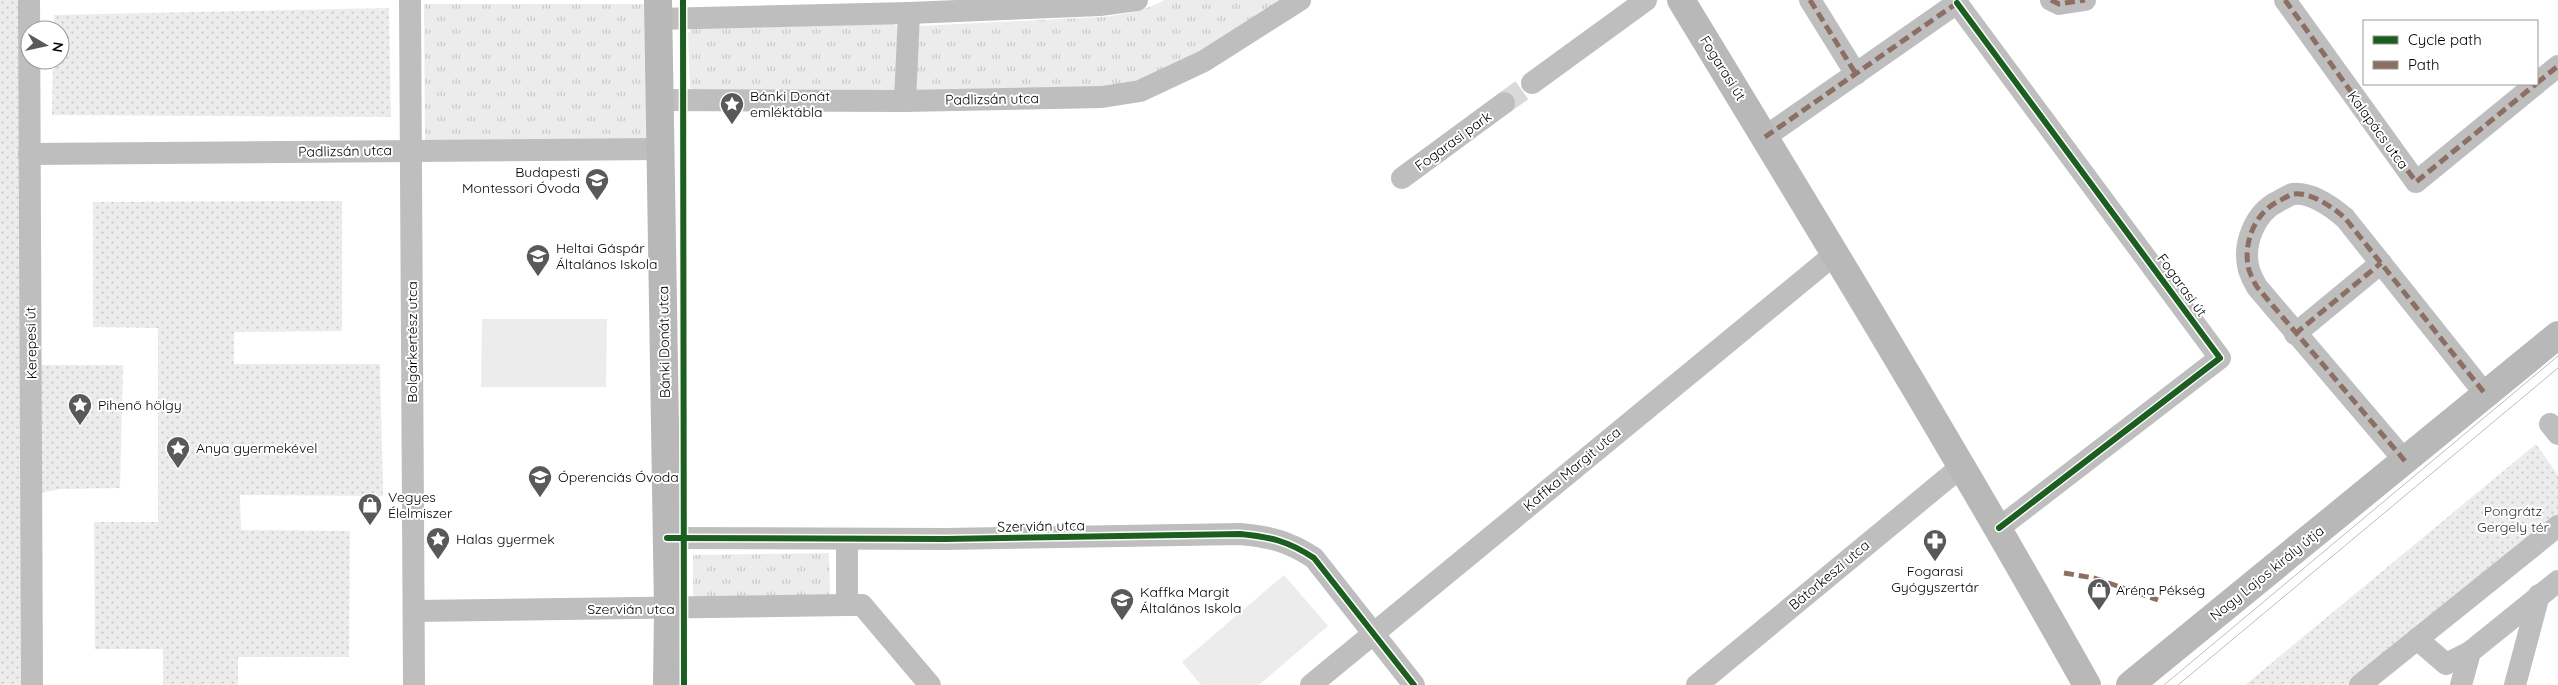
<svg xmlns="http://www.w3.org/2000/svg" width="2558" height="685" font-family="Quicksand,sans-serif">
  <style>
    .grass { fill: url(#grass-tufts) }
    .park { fill: url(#park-dots) }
    .pitch { fill: #ececec }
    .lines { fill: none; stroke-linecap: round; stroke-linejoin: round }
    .street-tunnel { stroke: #d9d9d9; stroke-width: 22; stroke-dasharray: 22 11; stroke-linecap: butt }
    .street { stroke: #bebebe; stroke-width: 22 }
    .secondary { stroke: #b8b8b8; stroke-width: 28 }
    .tram { stroke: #bebebe; stroke-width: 1 }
    .quiet { stroke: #8d6e63; stroke-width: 5; stroke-dasharray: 10 5; stroke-linecap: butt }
    .cycleway-casing { stroke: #fff; stroke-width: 9 }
    .cycleway { stroke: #1b5e20; stroke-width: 6 }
    .labels { text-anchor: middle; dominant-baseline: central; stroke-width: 4; stroke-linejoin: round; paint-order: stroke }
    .street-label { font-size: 14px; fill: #000; stroke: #fff }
    .poi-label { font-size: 14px; fill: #000; stroke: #fff; text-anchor: start }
    .park-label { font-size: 14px; fill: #333; stroke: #fff }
  </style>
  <defs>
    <pattern id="grass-tufts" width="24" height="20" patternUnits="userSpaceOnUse" patternTransform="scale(1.25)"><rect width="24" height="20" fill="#ececec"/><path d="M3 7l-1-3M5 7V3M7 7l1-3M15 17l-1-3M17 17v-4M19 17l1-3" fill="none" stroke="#c9c9c9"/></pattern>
    <pattern id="park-dots" width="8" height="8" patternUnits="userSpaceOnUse" patternTransform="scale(1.25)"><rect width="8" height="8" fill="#ececec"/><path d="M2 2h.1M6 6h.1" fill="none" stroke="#c9c9c9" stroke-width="1.8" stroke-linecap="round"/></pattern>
  </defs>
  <rect width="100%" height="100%" fill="#fff"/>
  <g class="grass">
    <path d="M 1165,0 L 1291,0 L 1227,44 L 1133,87 L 941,96 L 914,89 L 919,26 L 1100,17 C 1123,15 1144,11 1165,0 Z"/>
    <path d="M 424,4 L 647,4 L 649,139 L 425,141 Z"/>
    <path d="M 892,24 L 899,27 L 897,92 L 695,95 L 690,87 L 688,33 L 692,29 Z"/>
    <path d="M 829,553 L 830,595 L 693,597 L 693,555 Z"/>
  </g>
  <g class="park">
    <path d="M 0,0 L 33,0 L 31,365 L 123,365 L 120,488 L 60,489 L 31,495 L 32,685 L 0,685 Z"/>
    <path d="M 389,8 L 391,117 L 52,115 L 53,60 L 60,60 L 60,30 L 53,30 L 54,15 Z"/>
    <path d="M 342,201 L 342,331 L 234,332 L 234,364 L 380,364 L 383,496 L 240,495 L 241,530 L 350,531 L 349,657 L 238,657 L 238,685 L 163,685 L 163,649 L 95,649 L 94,522 L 158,522 L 158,328 L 93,327 L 93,202 Z"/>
    <path d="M 2536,444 L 2558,475 L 2558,539 L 2374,685 L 2245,685 Z"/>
  </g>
  <g class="pitch">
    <path d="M 482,319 L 607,319 L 606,387 L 481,387 Z"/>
    <path d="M 1284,575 L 1328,626 L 1259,685 L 1201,685 L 1182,662 Z"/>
  </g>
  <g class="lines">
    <path class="street-tunnel" d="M 1504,103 L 1532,83"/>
    <g class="street">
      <path d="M 29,0 L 32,685"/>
      <path d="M 410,0 L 414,685"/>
      <path d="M 1810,0 L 1856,74"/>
      <path d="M 2051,0 L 2059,4 L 2085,0"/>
      <path d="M 2285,0 L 2416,182 L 2536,84"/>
      <path d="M 1957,3 L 2220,358 L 1999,528"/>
      <path d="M 658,19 L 909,13 L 1100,5 L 1137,0"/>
      <path d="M 1532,83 L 1646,0"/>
      <path d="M 2537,83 L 2558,66"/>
      <path d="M 660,100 L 905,101 L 1102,97 L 1140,91 L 1204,61 L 1300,0"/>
      <path d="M 905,101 L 909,13"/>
      <path d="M 1765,137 L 1957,3 L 1955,0"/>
      <path d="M 29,154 L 660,149"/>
      <path d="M 1402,178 L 1504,103"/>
      <path d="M 2295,334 L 2381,263"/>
      <path d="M 2550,424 L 2558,434"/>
      <path d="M 2405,461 L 2257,287 C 2254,282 2251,276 2249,270 C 2242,244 2255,212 2279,201 C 2283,199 2289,195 2293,194 C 2312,192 2332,207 2345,218 L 2486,395"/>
      <path d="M 667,538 L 945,539 L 1240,534 C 1271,537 1288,541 1314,558 L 1414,685"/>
      <path d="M 847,539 L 847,605 L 862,605 L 930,685"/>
      <path d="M 414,611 L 847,605"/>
      <path d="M 2417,639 L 2446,664 L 2470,652 L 2558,581"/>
      <path d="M 1311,685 L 1835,254"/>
      <path d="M 1697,685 L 1962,466"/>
      <path d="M 2360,685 L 2558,526"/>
      <path d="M 2461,685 L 2470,652"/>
      <path d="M 2515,685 L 2539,595"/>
    </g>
    <g class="secondary">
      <path d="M 658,0 L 668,609 L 667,685"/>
      <path d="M 1681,0 C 1819,227 1957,453 2087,685"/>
      <path d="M 2130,685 L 2558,335"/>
    </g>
    <g class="tram">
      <path d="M 2164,685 L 2558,356"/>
      <path d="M 2178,685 L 2558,368"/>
    </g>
    <g class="quiet">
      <path d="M 1810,0 L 1856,74"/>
      <path d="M 2051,0 L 2059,4 L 2085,0"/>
      <path d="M 2285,0 L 2416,182 L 2536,84"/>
      <path d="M 2537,83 L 2558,66"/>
      <path d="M 1765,137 L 1957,3 L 1955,0"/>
      <path d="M 2295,334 L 2381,263"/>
      <path d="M 2405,461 L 2257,287 C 2254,282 2251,276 2249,270 C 2242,244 2255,212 2279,201 C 2283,199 2289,195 2293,194 C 2312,192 2332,207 2345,218 L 2486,395"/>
      <path d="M 2064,573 L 2094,578 L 2158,600"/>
    </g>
    <g class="cycleway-casing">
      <g id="cycleway">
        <path d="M 683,0 L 684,685"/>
        <path d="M 1957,3 L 2220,358 L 1999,528"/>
        <path d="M 667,538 L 945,539 L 1240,534 C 1271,537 1288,541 1314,558 L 1414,685"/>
      </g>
    </g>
    <use href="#cycleway" class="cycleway"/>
  </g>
  <defs>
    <g id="sight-pin" transform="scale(1.25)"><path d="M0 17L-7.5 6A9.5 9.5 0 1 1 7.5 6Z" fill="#595959" stroke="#fff"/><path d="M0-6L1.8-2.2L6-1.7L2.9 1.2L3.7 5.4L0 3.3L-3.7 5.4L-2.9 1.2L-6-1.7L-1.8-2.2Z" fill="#fff"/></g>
    <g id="school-pin" transform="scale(1.25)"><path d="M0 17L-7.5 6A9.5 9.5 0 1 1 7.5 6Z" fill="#595959" stroke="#fff"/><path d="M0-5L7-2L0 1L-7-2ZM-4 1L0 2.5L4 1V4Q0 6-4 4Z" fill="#fff"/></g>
    <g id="shop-pin" transform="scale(1.25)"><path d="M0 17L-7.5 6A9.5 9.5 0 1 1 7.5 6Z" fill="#595959" stroke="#fff"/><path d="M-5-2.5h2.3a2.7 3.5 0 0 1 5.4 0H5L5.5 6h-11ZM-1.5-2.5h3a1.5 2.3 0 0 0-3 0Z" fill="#fff"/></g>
    <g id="pharmacy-pin" transform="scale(1.25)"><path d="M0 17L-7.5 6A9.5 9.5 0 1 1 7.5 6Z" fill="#595959" stroke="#fff"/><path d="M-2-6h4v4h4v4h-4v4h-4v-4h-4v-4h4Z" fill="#fff"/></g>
  </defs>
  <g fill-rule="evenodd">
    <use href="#sight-pin" x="732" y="104"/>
    <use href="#school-pin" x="597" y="180"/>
    <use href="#school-pin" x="538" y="256"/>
    <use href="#sight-pin" x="80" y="405"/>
    <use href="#sight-pin" x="178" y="448"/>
    <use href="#school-pin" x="540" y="477"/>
    <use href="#shop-pin" x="370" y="505"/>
    <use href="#sight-pin" x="438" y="539"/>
    <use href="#pharmacy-pin" x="1935" y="541"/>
    <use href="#shop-pin" x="2099" y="590"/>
    <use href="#school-pin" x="1122" y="600"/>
  </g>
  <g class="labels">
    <g class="street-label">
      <text transform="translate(1723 68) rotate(58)">Fogarasi út</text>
      <text transform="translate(992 99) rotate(-1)">Padlizsán utca</text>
      <text transform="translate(2378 130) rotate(54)">Kalapács utca</text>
      <text transform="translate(1453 141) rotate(-36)">Fogarasi park</text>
      <text transform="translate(345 151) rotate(-1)">Padlizsán utca</text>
      <text transform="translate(2182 285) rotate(54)">Fogarasi út</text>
      <text transform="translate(412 342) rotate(-90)">Bolgárkertész utca</text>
      <text transform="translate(664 342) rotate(-91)">Bánki Donát utca</text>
      <text transform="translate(31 343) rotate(-91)">Kerepesi út</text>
      <text transform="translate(1572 469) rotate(-40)">Kaffka Margit utca</text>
      <text transform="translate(1041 526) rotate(-1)">Szervián utca</text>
      <text transform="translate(2267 573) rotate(-39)">Nagy Lajos király útja</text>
      <text transform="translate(1829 575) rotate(-40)">Bátorkeszi utca</text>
      <text x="631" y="609">Szervián utca</text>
    </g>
    <g class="poi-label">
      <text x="750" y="96">Bánki Donát<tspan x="750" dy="16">emléktábla</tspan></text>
      <text x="580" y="172" text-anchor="end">Budapesti<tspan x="580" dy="16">Montessori Óvoda</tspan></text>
      <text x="556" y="248">Heltai Gáspár<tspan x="556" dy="16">Általános Iskola</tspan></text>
      <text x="98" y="405">Pihenő hölgy</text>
      <text x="196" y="448">Anya gyermekével</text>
      <text x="558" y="477">Óperenciás Óvoda</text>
      <text x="388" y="497">Vegyes<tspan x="388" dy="16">Élelmiszer</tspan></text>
      <text x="456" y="539">Halas gyermek</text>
      <text x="1935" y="571" text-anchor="middle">Fogarasi<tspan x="1935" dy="16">Gyógyszertár</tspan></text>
      <text x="2116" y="590">Aréna Pékség</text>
      <text x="1140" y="592">Kaffka Margit<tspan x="1140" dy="16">Általános Iskola</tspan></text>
    </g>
    <g class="park-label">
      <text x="2513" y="511">Pongrátz<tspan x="2513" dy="16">Gergely tér</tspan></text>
    </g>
  </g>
  <rect x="2363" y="20" width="175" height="65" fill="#ffffff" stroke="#999999"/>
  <rect x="2373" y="36" width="25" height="8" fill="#1b5e20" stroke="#999999"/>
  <text x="2408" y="45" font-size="15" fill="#000000">Cycle path</text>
  <rect x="2373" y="61" width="25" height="8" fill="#8d6e63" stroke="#999999"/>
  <text x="2408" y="70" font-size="15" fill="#000000">Path</text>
  <g transform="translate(45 45) rotate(99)"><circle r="24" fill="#ffffff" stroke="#999999"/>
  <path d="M0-4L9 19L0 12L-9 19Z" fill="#595959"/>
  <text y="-8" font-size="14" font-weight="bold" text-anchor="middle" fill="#000000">N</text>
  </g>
</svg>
